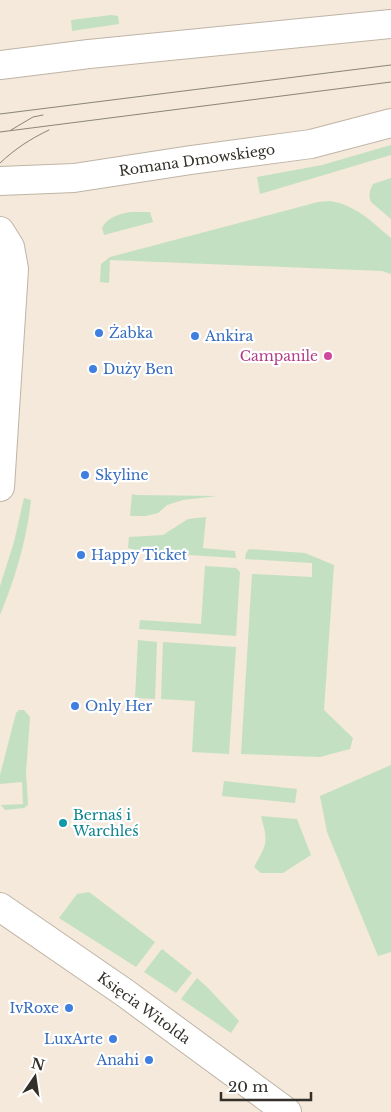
<svg xmlns="http://www.w3.org/2000/svg" width="391" height="1112" font-family="'Libre Baskerville',serif">
  <style>
    .green { fill: #c4e0c2 }
    .lines { fill: none; stroke-linecap: round; stroke-linejoin: round }
    .minor-casing { stroke: #bfb4a6; stroke-width: 30 }
    .secondary-casing { stroke: #bfb4a6; stroke-width: 30 }
    .minor { stroke: #fff; stroke-width: 28 }
    .secondary { stroke: #fff; stroke-width: 28 }
    .tram { stroke: #8b847a; stroke-width: 1 }
    .shop-dot { fill: #3f7fe0; stroke: #fff; stroke-width: 2 }
    .hotel-dot { fill: #d1479c; stroke: #fff; stroke-width: 2 }
    .culture-dot { fill: #0f9aa8; stroke: #fff; stroke-width: 2 }
    .labels { text-anchor: middle; dominant-baseline: central; stroke-width: 4.5; stroke-linejoin: round; paint-order: stroke }
    .street-label { font-size: 14px; fill: #332f29; stroke: #fff }
    .shop-label { font-size: 14px; fill: #366cbe; stroke: #fff; text-anchor: start }
    .hotel-label { font-size: 14px; fill: #b23c85; stroke: #fff; text-anchor: end }
    .culture-label { font-size: 14px; fill: #0d838f; stroke: #fff; text-anchor: start }
  </style>
  <rect width="100%" height="100%" fill="#f4e9da"/>
  <g class="green">
    <path d="M 111,15 L 118,16 L 119,24 L 72,31 L 71,20 Z"/>
    <path d="M 391,145 L 391,155 L 260,194 L 257,177 L 322,165 Z"/>
    <path d="M 391,178 L 391,219 L 371,202 C 368,195 370,190 373,184 Z"/>
    <path d="M 330,201 C 356,205 372,222 391,238 L 391,274 L 382,271 L 110,260 L 109,283 L 100,282 L 101,264 L 110,257 L 318,202 Z"/>
    <path d="M 131,212 L 150,212 L 153,222 L 104,235 L 102,228 C 107,217 119,214 131,212 Z"/>
    <path d="M 132,494 L 137,495 L 218,496 L 183,500 L 167,505 L 158,513 L 146,516 L 130,516 Z"/>
    <path d="M 24,498 L 31,500 C 27,539 15,579 0,615 L 0,586 L 14,542 Z"/>
    <path d="M 206,517 L 203,548 L 235,551 L 236,558 L 141,552 L 128,548 L 129,537 L 163,535 L 188,519 Z"/>
    <path d="M 249,549 L 305,553 L 334,565 L 324,710 L 353,738 L 350,749 L 320,757 L 241,754 L 252,574 L 312,577 L 312,563 L 245,559 L 246,553 Z"/>
    <path d="M 205,566 L 236,568 L 240,572 L 236,636 L 139,629 L 140,620 L 201,624 Z"/>
    <path d="M 138,640 L 157,642 L 155,699 L 135,698 Z"/>
    <path d="M 163,642 L 236,647 L 229,754 L 192,752 L 195,701 L 161,699 Z"/>
    <path d="M 19,710 L 24,710 L 30,717 L 26,773 L 28,805 L 24,808 L 5,810 L 1,805 L 23,804 L 22,782 L 0,784 L 0,775 L 16,713 Z"/>
    <path d="M 391,765 L 391,952 L 378,956 L 327,832 L 320,796 Z"/>
    <path d="M 224,781 L 297,789 L 295,803 L 222,796 Z"/>
    <path d="M 261,816 L 297,819 L 311,855 L 283,873 L 261,873 L 254,867 C 268,842 268,843 261,816 Z"/>
    <path d="M 89,892 L 155,942 L 136,967 L 59,918 L 77,894 Z"/>
    <path d="M 162,949 L 192,973 L 176,993 L 144,972 Z"/>
    <path d="M 197,978 L 207,987 L 239,1021 L 231,1033 L 181,999 Z"/>
  </g>
  <g class="lines">
    <g class="minor-casing">
      <path id="minor" d="M 0,907 L 125,993 L 287,1112"/>
    </g>
    <g class="secondary-casing">
      <g id="secondary">
        <path d="M 0,65 L 89,54 L 391,24"/>
        <path d="M 0,181 L 74,178 L 191,160 L 311,144 L 391,123"/>
        <path d="M 0,231 L 10,247 L 14,269 L 0,487"/>
      </g>
    </g>
    <use href="#minor" class="minor"/>
    <use href="#secondary" class="secondary"/>
    <g class="tram">
      <path d="M 0,114 L 391,65"/>
      <path d="M 11,130 L 33,117 L 43,115"/>
      <path d="M 0,132 L 391,82"/>
      <path d="M 0,163 C 15,149 30,139 49,130"/>
    </g>
  </g>
  <g class="shop-dot">
    <circle cx="99" cy="333" r="5"/>
    <circle cx="195" cy="336" r="5"/>
    <circle cx="93" cy="369" r="5"/>
    <circle cx="85" cy="475" r="5"/>
    <circle cx="81" cy="555" r="5"/>
    <circle cx="75" cy="706" r="5"/>
    <circle cx="69" cy="1008" r="5"/>
    <circle cx="113" cy="1039" r="5"/>
    <circle cx="149" cy="1060" r="5"/>
  </g>
  <circle class="hotel-dot" cx="328" cy="356" r="5"/>
  <circle class="culture-dot" cx="63" cy="823" r="5"/>
  <g class="labels">
    <g class="street-label">
      <text transform="translate(197 160) rotate(-8)">Romana Dmowskiego</text>
      <text transform="translate(144 1008) rotate(36)">Księcia Witolda</text>
    </g>
    <g class="shop-label">
      <text x="109" y="333">Żabka</text>
      <text x="205" y="336">Ankira</text>
      <text x="103" y="369">Duży Ben</text>
      <text x="95" y="475">Skyline</text>
      <text x="91" y="555">Happy Ticket</text>
      <text x="85" y="706">Only Her</text>
      <text x="59" y="1008" text-anchor="end">IvRoxe</text>
      <text x="103" y="1039" text-anchor="end">LuxArte</text>
      <text x="139" y="1060" text-anchor="end">Anahi</text>
    </g>
    <g class="hotel-label">
      <text x="318" y="356">Campanile</text>
    </g>
    <g class="culture-label">
      <text x="73" y="815">Bernaś i<tspan x="73" dy="16">Warchleś</tspan></text>
    </g>
  </g>
  <g transform="translate(35 1077) rotate(13)" stroke="#ffffff" stroke-width="4" paint-order="stroke">
  <path d="M0-4L9 19L0 12L-9 19Z" fill="#332f29"/>
  <text y="-8" font-size="14" font-weight="bold" text-anchor="middle" fill="#332f29">N</text>
  </g>
  <path d="M221 1092v8h90v-8" fill="none" stroke="#332f29" stroke-width="2.5"/>
  <text x="228" y="1092" font-size="15" fill="#332f29" stroke="#ffffff" stroke-width="4" paint-order="stroke">20 m</text>
</svg>
